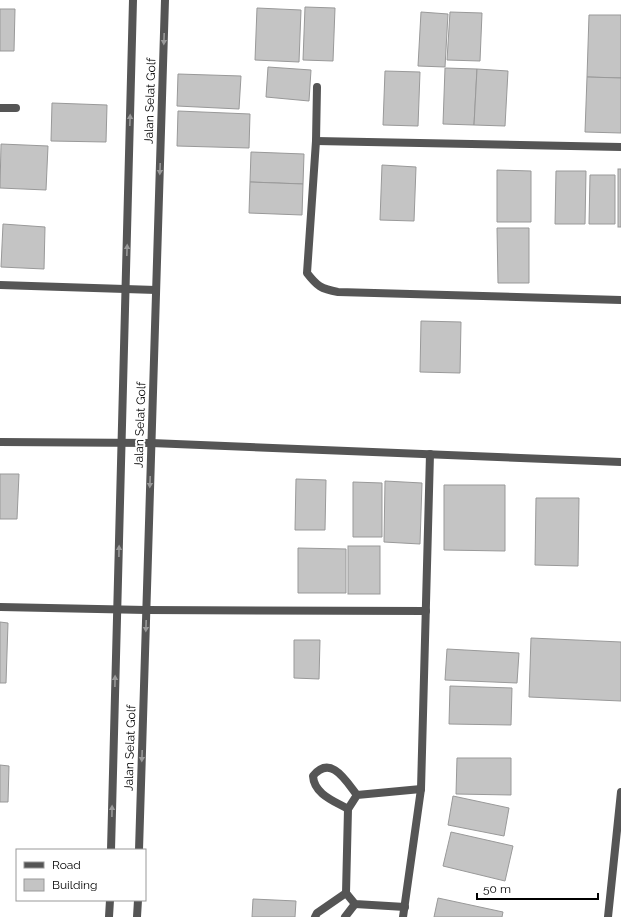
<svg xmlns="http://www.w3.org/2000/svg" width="621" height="917" font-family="Raleway,sans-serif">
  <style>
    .building { fill: #c4c4c4; stroke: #999 }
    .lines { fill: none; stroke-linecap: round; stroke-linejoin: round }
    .street { stroke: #555; stroke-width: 8 }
    .oneway { fill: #999 }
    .labels { text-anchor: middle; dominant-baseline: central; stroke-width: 4; stroke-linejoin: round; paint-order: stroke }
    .street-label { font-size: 12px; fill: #000; stroke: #fff }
  </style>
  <rect width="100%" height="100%" fill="#fff"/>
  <g class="building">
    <path d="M 305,7 L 335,8 L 333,61 L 303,60 Z"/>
    <path d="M 257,8 L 301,10 L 299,62 L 255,60 Z"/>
    <path d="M 0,9 L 15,9 L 14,51 L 0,51 Z"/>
    <path d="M 421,12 L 448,14 L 445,67 L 418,66 Z"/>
    <path d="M 450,12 L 482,13 L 480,61 L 447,60 Z"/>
    <path d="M 589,15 L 621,15 L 621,78 L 587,77 Z"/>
    <path d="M 268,67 L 311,70 L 309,101 L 266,97 Z"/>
    <path d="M 445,68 L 477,69 L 474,125 L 443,124 Z"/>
    <path d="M 477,69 L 508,71 L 505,126 L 474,125 Z"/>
    <path d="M 385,71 L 420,72 L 418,126 L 383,125 Z"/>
    <path d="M 178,74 L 241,76 L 239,109 L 177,106 Z"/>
    <path d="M 587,77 L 621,78 L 621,133 L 585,132 Z"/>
    <path d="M 52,103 L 107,105 L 106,142 L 51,141 Z"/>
    <path d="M 178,111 L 250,114 L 249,148 L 177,146 Z"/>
    <path d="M 1,144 L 48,146 L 46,190 L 0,188 Z"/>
    <path d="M 251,152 L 304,154 L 303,184 L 250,182 Z"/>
    <path d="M 382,165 L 416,167 L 414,221 L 380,220 Z"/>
    <rect x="618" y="169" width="3" height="58"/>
    <path d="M 497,170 L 531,171 L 531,222 L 497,222 Z"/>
    <path d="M 556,171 L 586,171 L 585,224 L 555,224 Z"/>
    <path d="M 590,175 L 615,175 L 615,224 L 589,224 Z"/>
    <path d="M 250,182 L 303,184 L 302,215 L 249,213 Z"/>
    <path d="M 3,224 L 45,227 L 44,269 L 1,267 Z"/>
    <path d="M 497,228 L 529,228 L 529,283 L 498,283 Z"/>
    <path d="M 421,321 L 461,322 L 460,373 L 420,372 Z"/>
    <path d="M 0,474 L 19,474 L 17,519 L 0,519 Z"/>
    <path d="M 296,479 L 326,480 L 325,530 L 295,530 Z"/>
    <path d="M 385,481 L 422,483 L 420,544 L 384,542 Z"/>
    <path d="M 353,482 L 382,483 L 382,537 L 353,537 Z"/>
    <path d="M 444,485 L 505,485 L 505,551 L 444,550 Z"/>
    <path d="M 536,498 L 579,498 L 578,566 L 535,565 Z"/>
    <rect x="348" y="546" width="32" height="48"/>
    <path d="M 298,548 L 346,549 L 346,593 L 298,593 Z"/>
    <path d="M 0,622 L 8,623 L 6,683 L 0,683 Z"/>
    <path d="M 531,638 L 621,642 L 621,701 L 529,697 Z"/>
    <path d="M 294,640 L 320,640 L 319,679 L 294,678 Z"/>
    <path d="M 447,649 L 519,653 L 517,683 L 445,680 Z"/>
    <path d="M 450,686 L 512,688 L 511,725 L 449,724 Z"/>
    <path d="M 457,758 L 511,758 L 511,795 L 456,794 Z"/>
    <path d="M 0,765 L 9,766 L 8,802 L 0,802 Z"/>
    <path d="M 453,796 L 509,808 L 504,836 L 448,825 Z"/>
    <path d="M 451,832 L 513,846 L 505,881 L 443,866 Z"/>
    <path d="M 438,898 L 503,912 L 502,917 L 434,917 Z"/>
    <path d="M 253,899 L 296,901 L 295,917 L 252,917 Z"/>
  </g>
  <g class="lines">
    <g class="street">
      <path d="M 317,87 L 316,141 L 307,273 C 317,286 321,289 338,292 L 621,300"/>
      <path d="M 0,108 L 16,108"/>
      <path d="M 316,141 L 621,147"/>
      <path d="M 0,285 L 156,290"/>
      <path d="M 0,442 L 151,443 L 621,462"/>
      <path d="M 0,607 L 146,610 L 426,611"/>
      <path d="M 348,809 C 334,801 314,794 313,776 C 331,754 346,781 357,795"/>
      <path d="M 111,850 L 133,0"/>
      <path d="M 139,850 L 165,0"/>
      <path d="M 405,907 L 355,904 L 346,893 L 348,809 L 357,795 L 421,789"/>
      <path d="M 109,917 L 110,900"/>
      <path d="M 137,917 L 138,900"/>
      <path d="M 315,917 L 317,913 L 346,893"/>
      <path d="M 345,917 L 355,904"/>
      <path d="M 403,917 L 421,789 L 430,454"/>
      <path d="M 608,917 L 621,792"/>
    </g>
  </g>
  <defs><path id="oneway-solid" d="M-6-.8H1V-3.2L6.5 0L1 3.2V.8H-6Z"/></defs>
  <g class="oneway">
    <use href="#oneway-solid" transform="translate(164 39) rotate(92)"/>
    <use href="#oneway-solid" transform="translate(130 120) rotate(-88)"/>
    <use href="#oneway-solid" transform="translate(160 169) rotate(92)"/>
    <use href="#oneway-solid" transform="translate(127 250) rotate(-88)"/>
    <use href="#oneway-solid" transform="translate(150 482) rotate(92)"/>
    <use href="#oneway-solid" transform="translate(119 551) rotate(-89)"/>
    <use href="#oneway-solid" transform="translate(146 626) rotate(92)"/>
    <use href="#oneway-solid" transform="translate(115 681) rotate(-89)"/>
    <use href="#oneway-solid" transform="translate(142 756) rotate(92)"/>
    <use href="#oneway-solid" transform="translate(112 811) rotate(-89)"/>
  </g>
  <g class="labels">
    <g class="street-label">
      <text transform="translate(150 101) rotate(-88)">Jalan Selat Golf</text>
      <text transform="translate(140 425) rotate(-88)">Jalan Selat Golf</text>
      <text transform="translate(130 748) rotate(-88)">Jalan Selat Golf</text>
    </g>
  </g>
  <rect x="16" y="849" width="130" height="52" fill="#ffffff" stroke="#999999"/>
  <rect x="24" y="862" width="20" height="6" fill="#555555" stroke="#999999"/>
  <text x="52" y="869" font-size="12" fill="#000000">Road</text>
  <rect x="24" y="879" width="20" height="12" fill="#c4c4c4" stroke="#999999"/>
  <text x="52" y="889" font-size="12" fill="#000000">Building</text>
  <path d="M477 893v6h121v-6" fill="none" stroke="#000000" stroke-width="2"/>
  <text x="483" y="893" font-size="12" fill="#000000" stroke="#ffffff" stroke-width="3" paint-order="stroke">50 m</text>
</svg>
